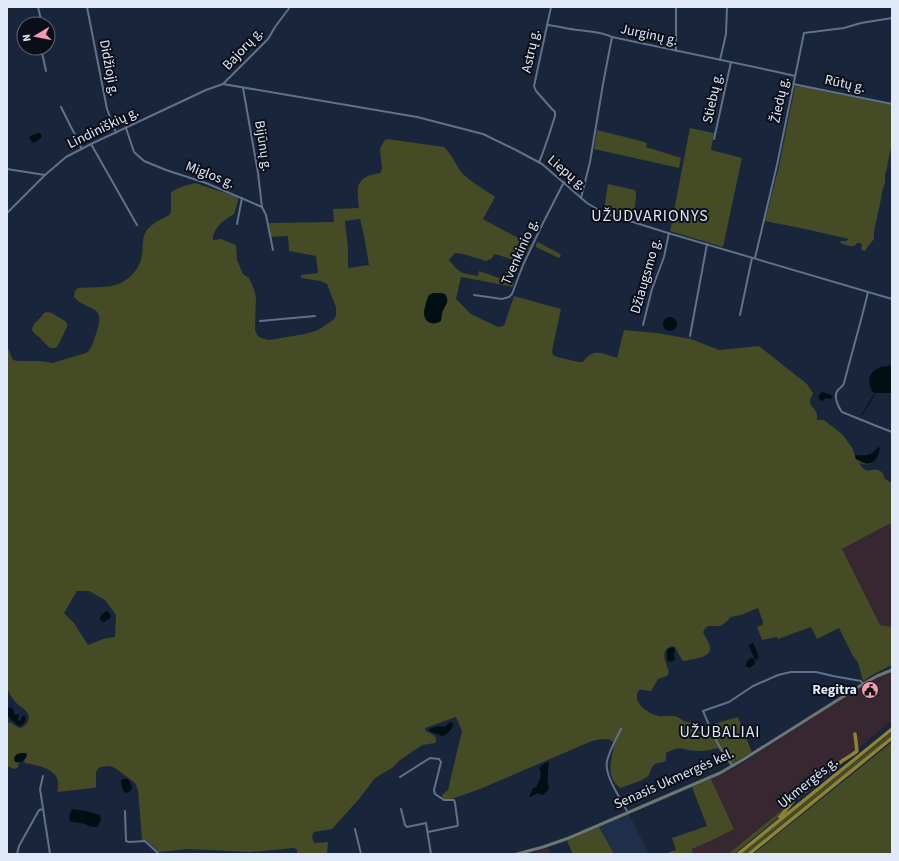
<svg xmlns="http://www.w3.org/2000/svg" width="899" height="861" font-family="'Source Sans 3',sans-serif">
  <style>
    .commercial { fill: #372731 }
    .built { fill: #1f2f4a }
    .green { fill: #454b24; fill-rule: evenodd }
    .water { fill: #000f14 }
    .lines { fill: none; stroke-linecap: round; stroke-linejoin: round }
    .stream { stroke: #000f14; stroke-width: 1 }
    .street { stroke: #61718b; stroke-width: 2 }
    .secondary { stroke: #6e7671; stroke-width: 3 }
    .highway { stroke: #8e8335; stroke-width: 3.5 }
    .labels { text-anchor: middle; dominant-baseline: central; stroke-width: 4; stroke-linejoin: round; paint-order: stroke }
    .street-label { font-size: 14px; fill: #e0e9f8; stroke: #090e18 }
    .poi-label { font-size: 14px; font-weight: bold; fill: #e0e9f8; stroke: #090e18; text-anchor: end }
    .quarter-label { font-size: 16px; letter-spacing: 1px; fill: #e0e9f8; stroke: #090e18 }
  </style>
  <rect width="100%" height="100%" fill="#18253b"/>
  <g class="commercial">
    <path d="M 889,524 L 892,526 L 892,627 L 880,625 L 842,549 Z"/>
    <path d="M 892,671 L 892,720 L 852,754 L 728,854 L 693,854 L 692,849 L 717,838 L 734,829 L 711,779 L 732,769 L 752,757 L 861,686 L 881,675 Z"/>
    <path d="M 548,848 L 551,854 L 525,854 L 531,853 Z"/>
  </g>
  <path class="built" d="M 629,814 L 649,854 L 614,854 L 599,827 Z"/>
  <g class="green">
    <path d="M 801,85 L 828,92 L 892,105 L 892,144 L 889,157 L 887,168 L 885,175 L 885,183 L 882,192 L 881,199 L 874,231 L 874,239 L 869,245 L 865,251 L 861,250 L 862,245 L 860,243 L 857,243 C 854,249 846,245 840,243 L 841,241 L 846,241 L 849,239 L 805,229 L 765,221 L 779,166 L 795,86 L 800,87 Z"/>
    <path d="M 690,128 L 714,133 L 711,150 L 742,158 L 723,247 L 670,231 Z"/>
    <path d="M 597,130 L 637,140 L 647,143 L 646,147 L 681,158 L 679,168 L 594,149 Z"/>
    <path d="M 387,139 L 444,147 C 453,155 456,167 464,175 C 473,183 485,190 495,197 L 483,219 L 531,245 L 522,260 L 520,262 L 495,254 L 491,259 L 486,261 L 463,254 L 455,253 L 449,260 C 460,274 461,273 478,276 L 479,271 L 514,283 L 512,287 L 509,286 L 461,277 L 456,299 L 471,314 L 498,327 L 504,326 L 514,296 L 561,309 L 552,351 L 553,355 L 557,357 L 579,362 L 583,362 C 594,347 602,354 617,358 L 624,330 L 657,333 L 691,339 L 719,350 L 759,346 L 807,384 L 813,393 L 810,400 L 810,404 C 815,410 818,412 817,420 L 824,420 L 842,434 L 853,449 L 856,459 L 866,464 L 873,462 C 868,466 865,464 859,463 C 868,477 870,466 880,471 C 883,472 884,477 885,479 L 892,483 L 892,526 L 889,524 L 842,549 L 880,625 L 892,627 L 892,665 L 876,673 L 863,681 L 858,662 L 854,658 L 839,628 L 817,639 L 811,627 L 778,639 L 777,637 L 762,640 L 757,627 L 762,625 L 763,622 L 758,608 L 741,615 L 731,617 L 725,623 L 720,626 L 708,626 L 705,629 L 703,632 C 705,637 709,642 710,647 C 712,658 692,659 684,661 L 682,660 L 675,647 L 672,646 C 659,650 666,663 669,672 L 667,676 L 658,679 L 651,691 C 647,691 644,689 639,690 C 631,702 647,713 658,716 C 663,717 668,715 673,716 C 679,716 682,721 687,722 C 692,723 689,721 693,723 C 697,725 698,730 701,733 C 702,734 705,736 706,736 L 714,735 L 710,725 L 738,717 L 752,752 L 730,765 L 718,748 C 708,751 698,752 688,750 C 684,749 680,747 675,749 C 672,750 669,752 666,753 L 666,761 C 662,763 657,762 654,765 C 650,768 651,773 648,776 C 643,781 628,785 621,788 C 609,782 609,767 612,755 C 612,752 614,748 614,746 C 613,735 598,740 592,741 L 480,789 L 452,799 L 445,800 L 442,798 L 442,796 L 443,794 L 448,790 L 462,731 L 456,717 L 425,728 L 426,731 L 435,736 C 436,739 437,741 435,743 L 422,745 L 400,760 L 392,768 L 375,778 L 359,799 L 332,829 L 314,832 C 311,836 312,840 315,843 L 328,842 L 327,854 L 297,854 L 297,850 L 294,848 L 250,852 L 188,849 L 159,852 L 146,840 L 142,840 L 138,790 L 135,783 L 115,768 L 110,766 L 100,767 L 98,769 L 96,772 L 96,787 L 93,788 L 57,792 C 62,774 50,769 35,765 C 32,764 28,764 25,763 L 24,760 L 27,756 L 27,754 L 21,753 L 16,755 L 18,762 L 19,762 C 18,772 14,769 7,766 L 7,734 L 8,723 L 9,722 C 13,723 16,727 20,728 C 27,726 32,718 26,711 C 22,707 17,705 14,700 C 10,696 8,691 7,686 L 7,346 L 13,360 L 18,361 L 40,361 L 52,363 L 86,353 C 93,348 93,341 96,334 C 107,302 88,313 74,297 L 75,291 L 78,288 C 88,287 107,288 115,285 C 129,281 140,269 142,255 C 143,248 142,240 145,233 C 150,224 160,220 169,215 L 171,212 L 171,192 L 181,187 L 195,183 L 238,197 L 238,201 L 234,214 C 224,220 213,227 213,240 L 221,239 L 236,245 L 237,260 L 242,272 L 244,275 L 249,278 L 254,289 L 256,298 L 255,329 L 257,335 L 261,338 L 269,340 L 305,334 L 318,330 L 333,320 L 336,316 L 336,307 L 327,284 L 320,281 L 301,278 L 301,275 L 318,273 L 316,256 L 289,251 L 288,236 L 271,237 L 269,223 L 334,222 L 333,209 L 359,208 C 358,198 355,184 364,178 C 369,175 375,174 380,173 L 382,169 L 380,149 L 384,141 ZM 360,219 L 364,236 L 369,265 L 348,268 L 348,248 L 345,221 ZM 429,296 L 447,303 L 442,311 L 441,315 L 424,312 ZM 77,591 L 89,591 L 105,600 L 116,615 L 115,637 L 103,639 L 88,645 L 74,623 L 64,613 Z"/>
    <path d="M 608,184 L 635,190 L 636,193 L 634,220 L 604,210 Z"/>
    <path d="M 538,242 L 560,254 L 561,256 L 559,258 L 536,247 L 536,244 Z"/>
    <path d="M 46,312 C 52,312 55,315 60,318 C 70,324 68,324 64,333 C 61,339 60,343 56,348 L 50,348 C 46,345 43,341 40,338 C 37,335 34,334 32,330 C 34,321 40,320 43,314 Z"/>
    <path d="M 892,732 L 892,736 L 746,854 L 740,854 Z"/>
    <path d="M 892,742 L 892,854 L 753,854 Z"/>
    <path d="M 711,779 L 734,829 L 717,838 L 692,849 L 693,854 L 664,854 L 676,850 L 672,838 L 707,826 L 692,787 Z"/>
    <path d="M 787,806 L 782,814 L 778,818 L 734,854 L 728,854 Z"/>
    <path d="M 599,827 L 614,854 L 573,854 L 567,841 Z"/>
  </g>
  <g class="water">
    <path d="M 39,133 L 40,133 L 42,137 L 38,140 L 33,143 L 29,138 L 30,136 Z"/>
    <path d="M 433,293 L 441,293 L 445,294 C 450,302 446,303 443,311 C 441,314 442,318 441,321 C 434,326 424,323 424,313 C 424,310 427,297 430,294 C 431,294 432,294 433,293 Z"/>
    <circle cx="670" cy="324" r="7"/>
    <path d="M 892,365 L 892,393 L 875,393 L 873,392 C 867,383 868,372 879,368 C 883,366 888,366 892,365 Z"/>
    <path d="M 822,392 L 831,395 L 833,397 L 830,399 L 825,398 L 823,401 L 820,400 L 818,396 Z"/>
    <path d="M 878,447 L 880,448 C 879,455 875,466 865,463 C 862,463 859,460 856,459 L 855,455 C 865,456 872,456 878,447 Z"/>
    <path d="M 106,611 L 107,611 L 110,614 L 111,616 L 110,618 L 104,622 L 100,620 L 100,617 Z"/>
    <path d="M 753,643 L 758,654 L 758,659 L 756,660 L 754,658 L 749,646 L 750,644 Z"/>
    <path d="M 673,647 L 675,650 L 674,655 L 675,659 L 673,661 L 670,662 L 667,660 L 667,652 L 668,649 Z"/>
    <path d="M 751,658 L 754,659 L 755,663 L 754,665 L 749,668 L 746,666 L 746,664 L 748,660 Z"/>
    <path d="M 10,707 L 13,709 L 15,715 L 19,714 L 19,715 L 18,720 L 20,721 L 23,715 L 25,716 L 26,720 L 22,725 L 19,726 L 16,724 L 8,716 L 7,708 Z"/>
    <path d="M 452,722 L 453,725 C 452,730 447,734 442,736 L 429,731 L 429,729 L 439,726 L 445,727 L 449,723 Z"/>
    <path d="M 21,753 L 25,753 L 27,754 C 26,760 21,763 15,762 L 14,758 L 16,755 Z"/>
    <path d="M 547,762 L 549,762 L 548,770 L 548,779 L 547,780 L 549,789 L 543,795 L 538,793 L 530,797 L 529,796 L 531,793 L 533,788 L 536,787 C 539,781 543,774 539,768 L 544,764 Z"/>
    <path d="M 123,779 L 128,779 L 131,784 L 132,789 L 129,792 L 126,793 C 122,791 121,784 121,780 Z"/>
    <path d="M 73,809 L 86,811 L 100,815 C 102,820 100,823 97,827 C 88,827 81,821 71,822 L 69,819 L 70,813 Z"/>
  </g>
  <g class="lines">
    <path class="stream" d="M 862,415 L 875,394"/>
    <g class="street">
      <path d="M 38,7 L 42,24"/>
      <path d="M 87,7 L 107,109 L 116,133"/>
      <path d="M 547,25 C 557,26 568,29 578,30 C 590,32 600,31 612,37"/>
      <path d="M 41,48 L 46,71"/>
      <path d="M 676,51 L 676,7"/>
      <path d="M 720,60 L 726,34 L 727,7"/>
      <path d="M 223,84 L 417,117 L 483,134 L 516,150 L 542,164 L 587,203 L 604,213 L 668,233 L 892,299"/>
      <path d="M 793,84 L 892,104"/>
      <path d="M 243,88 L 258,173 L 262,207"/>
      <path d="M 61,107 L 82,149"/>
      <path d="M 126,128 L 134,152 L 144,161 L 166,170 L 206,183 L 262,207 L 266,215 L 273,250"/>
      <path d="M 714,139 L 731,62"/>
      <path d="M 91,144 L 137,225"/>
      <path d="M 539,162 L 542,155 L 549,135 L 555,116 L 555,112 L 552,109 L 536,91 L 534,86 L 551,7"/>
      <path d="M 7,169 L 45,175"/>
      <path d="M 581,198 L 590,162 L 603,84 L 612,37 L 773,71 L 795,76"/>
      <path d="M 7,213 L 45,175 L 66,157 L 91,144 L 206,90 L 223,84 L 268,39 L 275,27 L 290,7"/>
      <path d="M 237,224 L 242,198"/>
      <path d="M 755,258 L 777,165 L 804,33 L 844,28 L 861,23 L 892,18"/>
      <path d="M 868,292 C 861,322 852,352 844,383 C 843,387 841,387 838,390 C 833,396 838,407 842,412 L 874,425 L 892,432"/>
      <path d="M 474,295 L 502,299 L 509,297 L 512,294 L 523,265 L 542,225 L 564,182"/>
      <path d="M 740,315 L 752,258"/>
      <path d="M 260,321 L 315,316"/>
      <path d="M 643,325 L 652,289 L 664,257 L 669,233"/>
      <path d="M 690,336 L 707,244"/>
      <path d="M 621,729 C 616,739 610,749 607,761 C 604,776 621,799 628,813"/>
      <path d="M 733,766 C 719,750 711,730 703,711 L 729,702 L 753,686 L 778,675 L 791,672 L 816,672 L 833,676 L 861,681 L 863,684"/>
      <path d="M 43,776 L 40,789 L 50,854"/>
      <path d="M 400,777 L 430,758 L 439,759 L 441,762 L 434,790 L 435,794 L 444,800 L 454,800 L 455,803 L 458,825 L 457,826 L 428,832"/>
      <path d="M 401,809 L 405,825 L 407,827 L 426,823 L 431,854"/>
      <path d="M 125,811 L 126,841 L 129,842 L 145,841 L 159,854"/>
      <path d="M 355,829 L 361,854"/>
      <path d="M 17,854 L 19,846 L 39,810 L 43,809"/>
    </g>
    <path class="secondary" d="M 517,854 L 543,847 L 569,838 L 720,773 L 744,759 L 863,684 L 877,676 L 892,670"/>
    <g class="highway">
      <path d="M 780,817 L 795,799 L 842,761 L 853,754 L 857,751 L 855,734"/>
      <path d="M 738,854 L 892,729"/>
      <path d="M 749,854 L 892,738"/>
    </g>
  </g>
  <defs>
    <g id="civic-disc" transform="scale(0.9)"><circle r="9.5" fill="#f29ab0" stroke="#090e18"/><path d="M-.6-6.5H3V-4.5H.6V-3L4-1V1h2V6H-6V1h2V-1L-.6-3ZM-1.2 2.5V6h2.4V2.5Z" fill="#111"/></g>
  </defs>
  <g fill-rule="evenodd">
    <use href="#civic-disc" x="870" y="690"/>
  </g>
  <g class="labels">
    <g class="street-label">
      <text transform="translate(649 35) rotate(12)">Jurginų g.</text>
      <text transform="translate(243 49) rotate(-47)">Bajorų g.</text>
      <text transform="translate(531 51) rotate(-78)">Astrų g.</text>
      <text transform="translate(109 68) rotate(79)">Didžioji g.</text>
      <text transform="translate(845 84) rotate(12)">Rūtų g.</text>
      <text transform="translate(713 98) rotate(-78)">Stiebų g.</text>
      <text transform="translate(780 100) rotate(-78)">Žiedų g.</text>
      <text transform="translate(103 128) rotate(-26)">Lindiniškių g.</text>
      <text transform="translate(263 146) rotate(81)">Bijūnų g.</text>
      <text transform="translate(567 173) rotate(40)">Liepų g.</text>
      <text transform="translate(210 175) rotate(21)">Miglos g.</text>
      <text transform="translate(520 252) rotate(-66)">Tvenkinio g.</text>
      <text transform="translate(646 276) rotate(-74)">Džiaugsmo g.</text>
      <text transform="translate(674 779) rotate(-24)">Senasis Ukmergės kel.</text>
      <text transform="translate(808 783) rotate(-39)">Ukmergės g.</text>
    </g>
    <g class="poi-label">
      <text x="857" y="690">Regitra</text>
    </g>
    <g class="quarter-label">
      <text x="650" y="216">UŽUDVARIONYS</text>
      <text x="720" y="732">UŽUBALIAI</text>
    </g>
  </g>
  <rect width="899" height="861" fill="none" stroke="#e0e9f8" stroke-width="16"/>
  <g transform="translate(36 36) rotate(260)"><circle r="19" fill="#090e18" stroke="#5f6672"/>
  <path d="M0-3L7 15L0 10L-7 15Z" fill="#f29ab0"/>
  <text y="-6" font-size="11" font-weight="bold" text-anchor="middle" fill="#e0e9f8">N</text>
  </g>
</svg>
